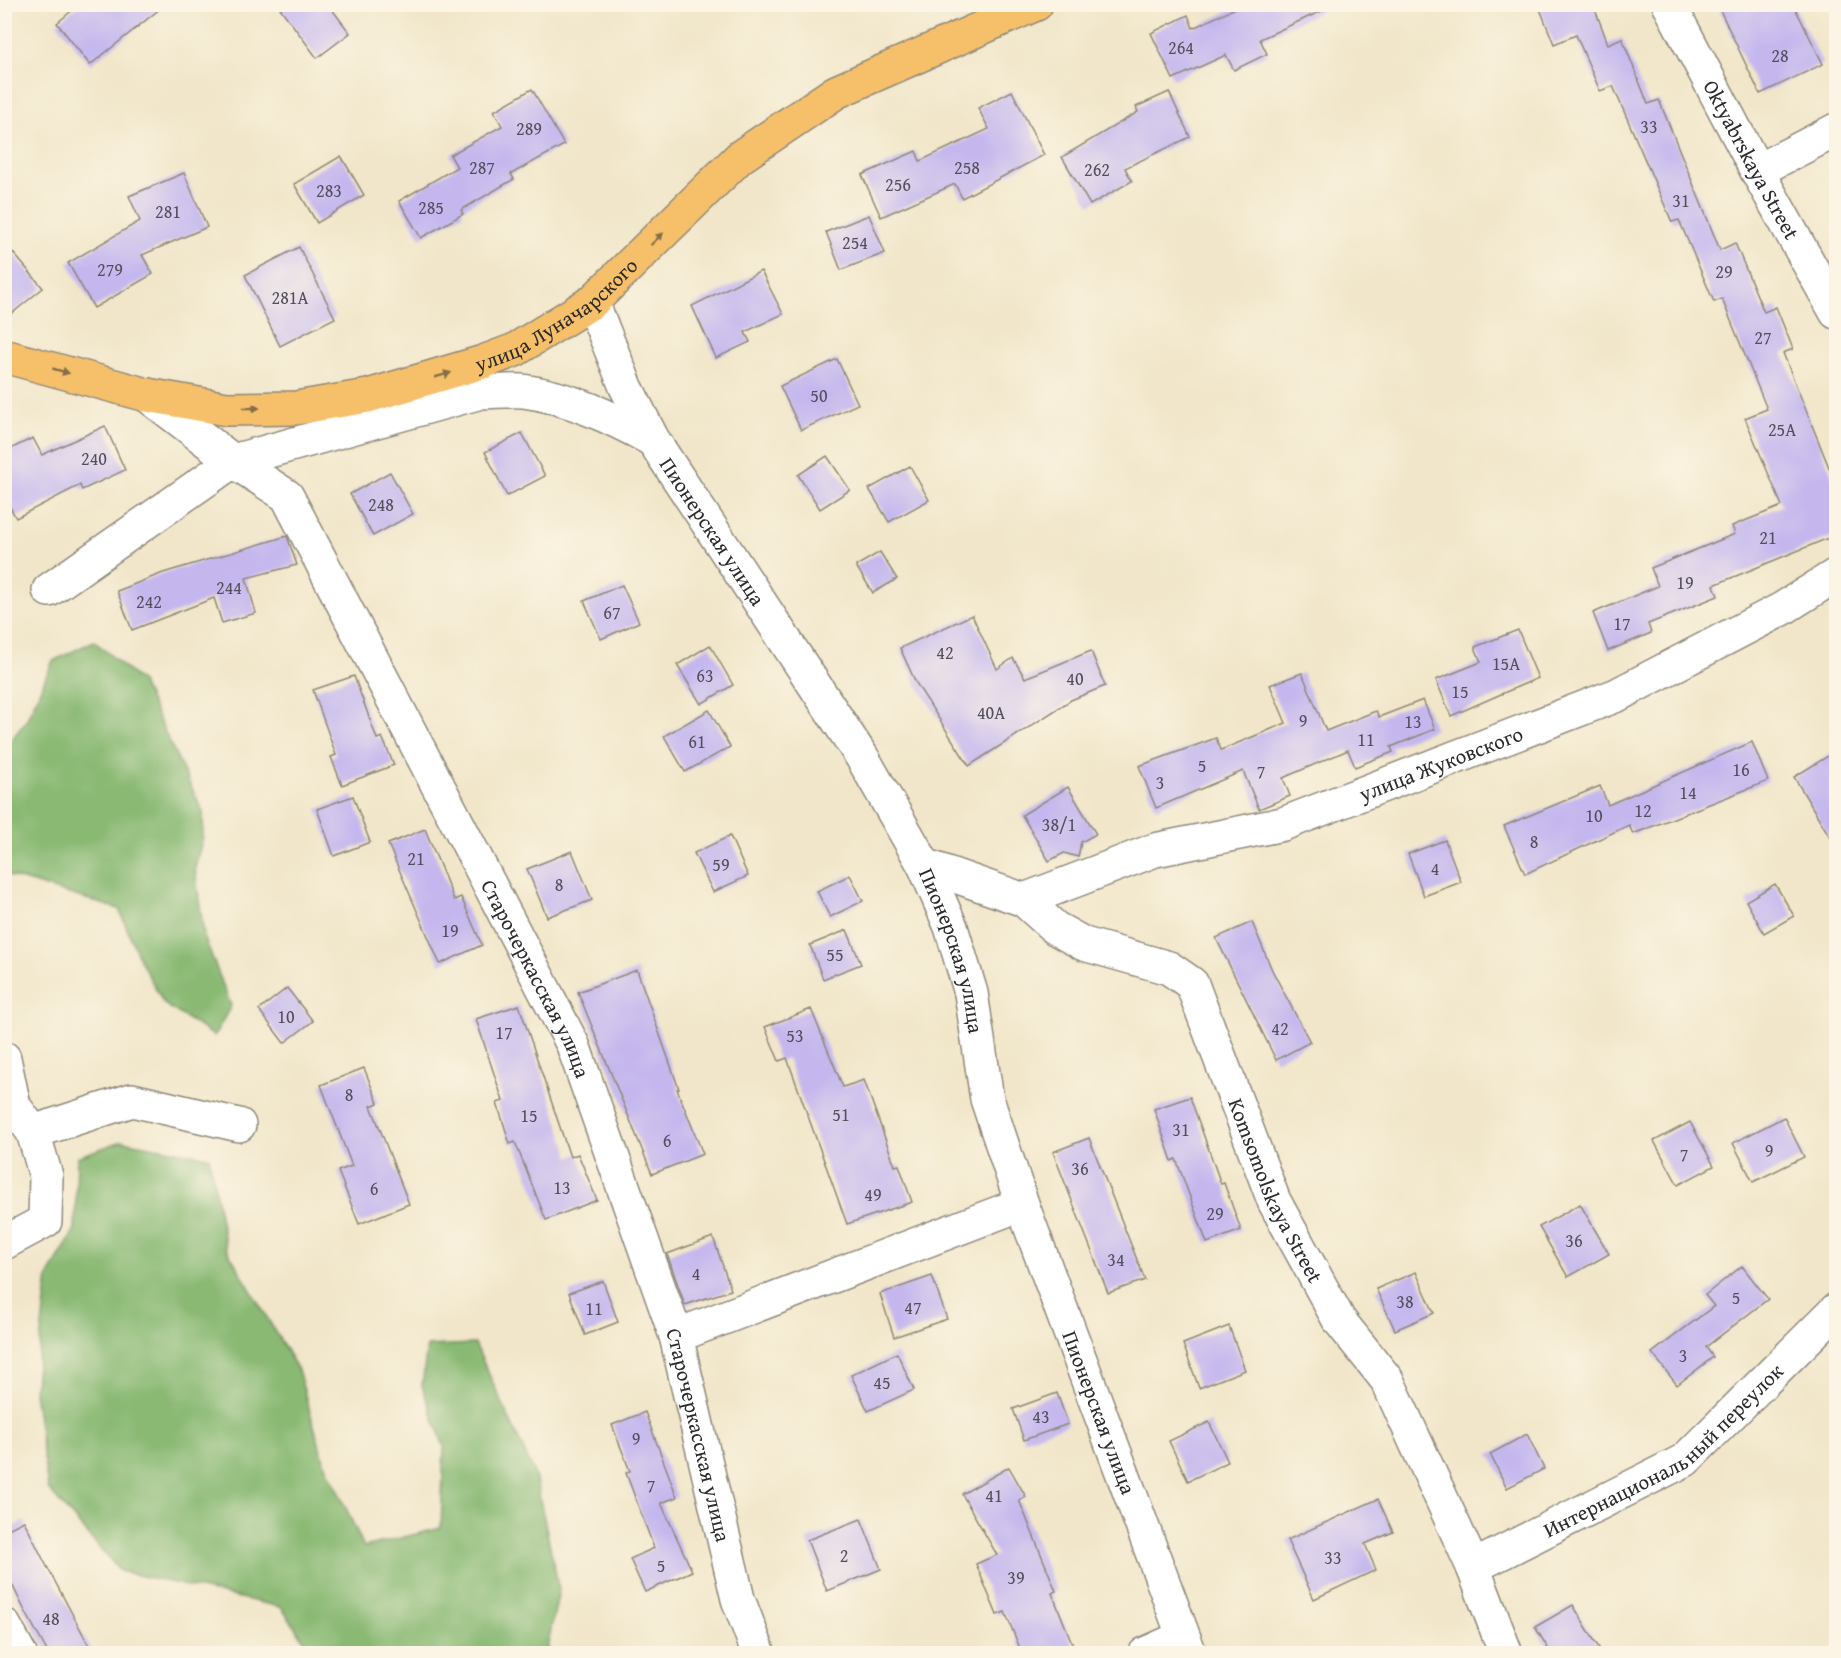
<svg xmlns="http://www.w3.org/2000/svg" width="1841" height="1658" font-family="'Gentium Book Plus',serif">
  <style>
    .forest { fill: #89b973; stroke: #5a724f; stroke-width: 1.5 }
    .building { fill: #c5b7ee }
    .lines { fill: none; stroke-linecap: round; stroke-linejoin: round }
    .minor-casing { stroke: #8e887a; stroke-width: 36 }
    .major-casing { stroke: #8e887a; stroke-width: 36 }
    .minor { stroke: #fff; stroke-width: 33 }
    .major { stroke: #f6c06b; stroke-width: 33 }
    .oneway { fill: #866e48 }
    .labels { text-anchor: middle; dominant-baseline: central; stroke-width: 6; stroke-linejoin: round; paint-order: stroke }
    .number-label { font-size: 18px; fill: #524e5c }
    .street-label { font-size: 21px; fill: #2b2b2b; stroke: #fcf5e5 }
  </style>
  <rect width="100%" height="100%" fill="#fcf5e5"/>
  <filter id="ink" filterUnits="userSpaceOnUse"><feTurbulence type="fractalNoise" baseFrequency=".0167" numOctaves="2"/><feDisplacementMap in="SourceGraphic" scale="12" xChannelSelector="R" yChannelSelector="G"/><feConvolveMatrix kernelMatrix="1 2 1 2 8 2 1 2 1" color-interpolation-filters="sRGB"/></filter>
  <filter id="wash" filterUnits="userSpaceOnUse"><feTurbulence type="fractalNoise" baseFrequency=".008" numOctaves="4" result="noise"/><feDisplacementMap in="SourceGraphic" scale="24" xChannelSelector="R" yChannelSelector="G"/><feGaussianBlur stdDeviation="1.35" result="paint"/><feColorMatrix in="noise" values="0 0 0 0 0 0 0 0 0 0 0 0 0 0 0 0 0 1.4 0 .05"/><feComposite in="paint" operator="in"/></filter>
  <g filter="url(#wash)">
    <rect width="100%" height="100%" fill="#f1e6c9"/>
    <g class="forest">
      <path d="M 94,641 L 141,682 L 203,812 L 203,836 L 195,868 L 204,936 L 231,1006 L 214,1036 L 164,1004 L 140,960 L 119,909 L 10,876 L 5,869 L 5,748 L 26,721 L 53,661 Z"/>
      <path d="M 122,1141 L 209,1157 L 226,1248 L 298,1370 L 324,1461 L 364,1547 L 441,1528 L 444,1447 L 422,1386 L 427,1346 L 475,1344 L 535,1475 L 559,1590 L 546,1653 L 313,1653 L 281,1607 L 120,1571 L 48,1489 L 34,1392 L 48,1277 L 75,1229 L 77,1157 Z"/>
    </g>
    <g id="blocks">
      <g class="building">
        <path d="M 80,4 L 166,4 L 90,65 L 57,23 Z"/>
        <path d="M 277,4 L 328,4 L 350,33 L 317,58 Z"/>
        <path d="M 1244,4 L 1337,4 L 1260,39 L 1267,54 L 1234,70 L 1226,55 L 1173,79 L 1151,33 L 1188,15 L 1193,28 Z"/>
        <path d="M 1538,4 L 1593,4 L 1608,44 L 1622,38 L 1648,104 L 1659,100 L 1720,250 L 1735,243 L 1764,312 L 1776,307 L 1793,349 L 1783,353 L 1836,485 L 1836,535 L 1714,585 L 1718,596 L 1648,624 L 1651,633 L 1608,651 L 1593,613 L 1658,586 L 1651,568 L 1735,534 L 1732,526 L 1782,506 L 1745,418 L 1767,409 L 1722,299 L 1714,302 L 1679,220 L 1672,222 L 1613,86 L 1600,91 L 1576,35 L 1554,44 Z"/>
        <path d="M 1717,4 L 1793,4 L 1823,64 L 1760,94 Z"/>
        <path d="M 532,89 L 564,145 L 511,174 L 514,179 L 461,210 L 463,214 L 421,238 L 399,201 L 457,167 L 450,155 L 502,126 L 494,111 Z"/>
        <path d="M 1012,91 L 1044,155 L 962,198 L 955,184 L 881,217 L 862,175 L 916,151 L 920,161 L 989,129 L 978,108 Z"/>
        <path d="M 1169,92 L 1190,137 L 1125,168 L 1132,181 L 1090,205 L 1062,157 L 1138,112 L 1136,107 Z"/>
        <path d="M 341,156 L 364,195 L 317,223 L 294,184 Z"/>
        <path d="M 184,173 L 207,227 L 142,255 L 153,274 L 94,308 L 68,263 L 140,221 L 129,196 Z"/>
        <path d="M 869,215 L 885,253 L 841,270 L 826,232 Z"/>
        <path d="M 4,242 L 43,288 L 4,320 Z"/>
        <path d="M 299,247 L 335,318 L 280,346 L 245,275 Z"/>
        <path d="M 761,271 L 783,314 L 745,332 L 750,342 L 716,358 L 692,306 Z"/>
        <path d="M 837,359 L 858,404 L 801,430 L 780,386 Z"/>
        <path d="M 105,426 L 125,470 L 82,490 L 80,485 L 16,518 L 4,496 L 4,452 L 33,438 L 42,455 Z"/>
        <path d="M 522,433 L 545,476 L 507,496 L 485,452 Z"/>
        <path d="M 827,456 L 850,490 L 820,509 L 798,475 Z"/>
        <path d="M 910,466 L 929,500 L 889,522 L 869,489 Z"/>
        <path d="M 390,472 L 413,514 L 373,536 L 350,494 Z"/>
        <path d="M 287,536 L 297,565 L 246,578 L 256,613 L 222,623 L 214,598 L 132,630 L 117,591 L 163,573 Z"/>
        <path d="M 880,552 L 897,579 L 873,593 L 856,566 Z"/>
        <path d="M 622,585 L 639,622 L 601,639 L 584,601 Z"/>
        <path d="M 972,615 L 997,669 L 1013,658 L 1025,678 L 1091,651 L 1105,686 L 1071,700 L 969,766 L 916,683 L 900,648 Z"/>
        <path d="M 1518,630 L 1538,678 L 1451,716 L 1436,680 L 1481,662 L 1475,647 Z"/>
        <path d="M 710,645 L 733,685 L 701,704 L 677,665 Z"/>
        <path d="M 1302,673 L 1326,731 L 1376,711 L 1379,717 L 1423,700 L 1435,729 L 1391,747 L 1393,752 L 1355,767 L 1348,750 L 1283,778 L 1290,796 L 1259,809 L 1243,771 L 1156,808 L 1139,766 L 1216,738 L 1221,750 L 1286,723 L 1270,685 Z"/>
        <path d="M 354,676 L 377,739 L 382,737 L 394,765 L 342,785 L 331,757 L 336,755 L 313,690 Z"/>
        <path d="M 709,710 L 730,747 L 685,772 L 664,736 Z"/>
        <path d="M 1752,742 L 1768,781 L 1633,834 L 1629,825 L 1525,874 L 1504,826 L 1600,786 L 1608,805 Z"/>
        <path d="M 1836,751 L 1836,847 L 1794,777 Z"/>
        <path d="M 1068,787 L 1096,834 L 1081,842 L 1078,857 L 1064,853 L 1049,861 L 1022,815 Z"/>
        <path d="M 353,796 L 370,842 L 334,856 L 317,809 Z"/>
        <path d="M 425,829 L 454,900 L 461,897 L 482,945 L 440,964 L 388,844 Z"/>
        <path d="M 730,836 L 748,876 L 713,892 L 694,853 Z"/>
        <path d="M 1445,840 L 1461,882 L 1424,896 L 1408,854 Z"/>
        <path d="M 572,851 L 592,900 L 547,917 L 527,869 Z"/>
        <path d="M 850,875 L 863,901 L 830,917 L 817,891 Z"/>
        <path d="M 1775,884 L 1794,916 L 1764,933 L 1746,901 Z"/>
        <path d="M 1252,922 L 1272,970 L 1310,1042 L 1276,1060 L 1216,938 Z"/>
        <path d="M 847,930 L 861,964 L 823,979 L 810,945 Z"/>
        <path d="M 637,970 L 679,1089 L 677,1089 L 703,1154 L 652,1174 L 578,992 Z"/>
        <path d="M 287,988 L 313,1021 L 284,1043 L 259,1010 Z"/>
        <path d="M 519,1005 L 570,1157 L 578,1154 L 597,1200 L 546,1220 L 515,1142 L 510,1144 L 497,1103 L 503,1101 L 476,1019 Z"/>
        <path d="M 811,1009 L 843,1087 L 864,1080 L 895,1166 L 899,1165 L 912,1202 L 847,1224 L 787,1058 L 779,1061 L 765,1027 Z"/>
        <path d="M 364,1068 L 378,1103 L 371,1106 L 409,1204 L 359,1224 L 338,1171 L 352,1166 L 321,1085 Z"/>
        <path d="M 1190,1097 L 1221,1184 L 1224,1183 L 1241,1230 L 1207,1243 L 1176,1159 L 1172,1161 L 1154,1109 Z"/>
        <path d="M 1784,1117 L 1804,1157 L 1753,1182 L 1733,1143 Z"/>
        <path d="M 1690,1122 L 1714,1166 L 1678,1185 L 1654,1141 Z"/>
        <path d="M 1089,1138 L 1145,1280 L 1108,1293 L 1053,1152 Z"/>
        <path d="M 1580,1204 L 1609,1254 L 1568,1277 L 1539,1227 Z"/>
        <path d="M 713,1237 L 731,1290 L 685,1305 L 667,1254 Z"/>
        <path d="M 1742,1266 L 1768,1299 L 1706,1347 L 1713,1357 L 1677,1385 L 1652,1353 L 1714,1306 L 1705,1295 Z"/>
        <path d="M 1416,1272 L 1434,1313 L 1395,1330 L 1376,1289 Z"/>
        <path d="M 932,1276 L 947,1319 L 894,1337 L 880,1294 Z"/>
        <path d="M 603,1281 L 618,1322 L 585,1335 L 569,1293 Z"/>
        <path d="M 1229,1326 L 1245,1370 L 1199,1388 L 1183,1344 Z"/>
        <path d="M 897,1353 L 914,1390 L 868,1411 L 851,1375 Z"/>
        <path d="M 1057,1393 L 1068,1424 L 1024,1440 L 1013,1409 Z"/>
        <path d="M 645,1412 L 677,1497 L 661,1503 L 692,1571 L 645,1592 L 630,1559 L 654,1548 L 626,1473 L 630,1471 L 612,1425 Z"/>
        <path d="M 1209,1422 L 1228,1462 L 1188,1481 L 1169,1441 Z"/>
        <path d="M 1527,1434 L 1544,1469 L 1507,1488 L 1490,1454 Z"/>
        <path d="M 1009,1467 L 1026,1497 L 1019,1500 L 1056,1591 L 1052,1593 L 1076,1653 L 1022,1653 L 1005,1612 L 997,1615 L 976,1564 L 997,1555 L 962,1494 Z"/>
        <path d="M 1378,1499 L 1393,1532 L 1365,1544 L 1376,1570 L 1314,1599 L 1287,1540 Z"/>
        <path d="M 861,1519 L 881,1569 L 827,1591 L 807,1540 Z"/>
        <path d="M 24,1521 L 43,1559 L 93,1653 L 48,1653 L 24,1609 L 4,1568 L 4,1531 Z"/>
        <path d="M 1573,1605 L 1602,1653 L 1551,1653 L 1535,1627 Z"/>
      </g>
    </g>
  </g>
  <g filter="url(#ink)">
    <use href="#blocks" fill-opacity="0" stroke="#8e887a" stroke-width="1.5"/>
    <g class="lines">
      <g class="minor-casing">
        <g id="minor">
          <path id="s1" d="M 1669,4 L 1757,171 L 1836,312"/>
          <path d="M 1757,171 L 1836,130"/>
          <path id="s2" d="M 592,302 L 626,387 L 653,440 L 862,757 L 924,865 L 951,927 L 971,993 L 987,1099 L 1022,1204 L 1190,1654"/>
          <path id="s3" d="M 147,395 L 233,461 L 287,496 L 573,1045 L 676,1336 L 738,1599 L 759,1654"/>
          <path d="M 49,590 L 233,461 L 481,392 C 494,392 509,390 523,391 C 569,397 613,418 653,440"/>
          <path id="s4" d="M 924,865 L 1024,900 L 1055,928 L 1084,944 L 1169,968 L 1192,984 L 1274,1201 L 1339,1320 L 1387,1380 L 1473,1567 L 1506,1654"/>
          <path id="s5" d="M 1024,900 L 1155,850 L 1283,824 L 1617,695 L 1782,609 L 1836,575"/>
          <path d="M 4,1058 L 14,1106 L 33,1132 L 46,1176 L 45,1221 L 4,1243"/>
          <path d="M 33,1132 L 132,1100 L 239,1125"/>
          <path d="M 676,1336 L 1022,1204"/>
          <path id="s6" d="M 1473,1567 L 1685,1460 L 1836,1310"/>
          <path d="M 4,1625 L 20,1654"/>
          <path d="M 1145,1654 L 1183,1637"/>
        </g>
      </g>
      <g class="major-casing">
        <g id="major">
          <path id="s7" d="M 4,356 L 147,395 L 227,409 L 296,408 L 368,396 L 483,362 L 515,350 L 592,302 L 740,157 L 836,92 L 1036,4"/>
        </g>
      </g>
      <use href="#minor" class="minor"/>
      <use href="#major" class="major"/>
    </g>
    <defs><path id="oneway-solid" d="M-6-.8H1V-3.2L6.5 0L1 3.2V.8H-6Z" transform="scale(1.5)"/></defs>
    <g class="oneway">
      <use href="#oneway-solid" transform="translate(657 239) rotate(-44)"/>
      <use href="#oneway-solid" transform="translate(61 371) rotate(16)"/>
      <use href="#oneway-solid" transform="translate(443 375) rotate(-16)"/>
      <use href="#oneway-solid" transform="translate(251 408)"/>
    </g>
  </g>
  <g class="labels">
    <g class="number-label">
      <text x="1181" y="47">264</text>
      <text x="1780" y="55">28</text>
      <text x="1649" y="126">33</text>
      <text x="529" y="128">289</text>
      <text x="482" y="167">287</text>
      <text x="967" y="167">258</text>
      <text x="1097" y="169">262</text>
      <text x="898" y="184">256</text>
      <text x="329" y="190">283</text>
      <text x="1681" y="200">31</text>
      <text x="431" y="207">285</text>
      <text x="168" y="211">281</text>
      <text x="855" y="242">254</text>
      <text x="110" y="269">279</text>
      <text x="1724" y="271">29</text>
      <text x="290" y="297">281А</text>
      <text x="1763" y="337">27</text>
      <text x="819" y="395">50</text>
      <text x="1782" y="429">25А</text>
      <text x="94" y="458">240</text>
      <text x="381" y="504">248</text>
      <text x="1768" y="537">21</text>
      <text x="1685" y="582">19</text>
      <text x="229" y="587">244</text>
      <text x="149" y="601">242</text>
      <text x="612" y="612">67</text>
      <text x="1622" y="623">17</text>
      <text x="945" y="652">42</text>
      <text x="1506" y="663">15А</text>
      <text x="705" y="675">63</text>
      <text x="1075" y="678">40</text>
      <text x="1460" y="691">15</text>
      <text x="991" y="712">40А</text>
      <text x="1303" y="720">9</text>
      <text x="1413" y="721">13</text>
      <text x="1366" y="739">11</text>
      <text x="697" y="741">61</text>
      <text x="1202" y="765">5</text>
      <text x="1741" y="769">16</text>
      <text x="1261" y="771">7</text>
      <text x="1160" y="782">3</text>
      <text x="1688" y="792">14</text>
      <text x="1643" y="810">12</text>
      <text x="1594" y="815">10</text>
      <text x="1059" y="824">38/1</text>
      <text x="1534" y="841">8</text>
      <text x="416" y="858">21</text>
      <text x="721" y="864">59</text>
      <text x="1435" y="868">4</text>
      <text x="559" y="884">8</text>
      <text x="450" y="930">19</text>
      <text x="835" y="954">55</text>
      <text x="286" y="1016">10</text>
      <text x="1280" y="1028">42</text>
      <text x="504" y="1032">17</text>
      <text x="795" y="1035">53</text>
      <text x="349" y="1094">8</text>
      <text x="841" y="1114">51</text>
      <text x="529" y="1115">15</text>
      <text x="1181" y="1129">31</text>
      <text x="667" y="1140">6</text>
      <text x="1769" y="1150">9</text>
      <text x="1684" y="1154">7</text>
      <text x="1080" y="1168">36</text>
      <text x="562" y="1187">13</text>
      <text x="374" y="1188">6</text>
      <text x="873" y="1194">49</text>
      <text x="1215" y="1213">29</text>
      <text x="1574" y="1240">36</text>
      <text x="1116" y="1259">34</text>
      <text x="696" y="1273">4</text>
      <text x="1736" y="1297">5</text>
      <text x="1405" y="1301">38</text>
      <text x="913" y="1307">47</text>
      <text x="594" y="1308">11</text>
      <text x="1683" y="1355">3</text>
      <text x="882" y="1382">45</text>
      <text x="1041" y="1416">43</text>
      <text x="636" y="1438">9</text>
      <text x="651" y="1485">7</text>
      <text x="994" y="1495">41</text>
      <text x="844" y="1555">2</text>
      <text x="1333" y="1557">33</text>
      <text x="661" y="1565">5</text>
      <text x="1016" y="1577">39</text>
      <text x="51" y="1618">48</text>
    </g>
    <g class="street-label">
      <text stroke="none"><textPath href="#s1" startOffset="176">Oktyabrskaya Street</textPath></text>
      <text stroke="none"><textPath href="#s7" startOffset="579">улица Луначарского</textPath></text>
      <text stroke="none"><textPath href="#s2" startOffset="260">Пионерская улица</textPath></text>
      <text stroke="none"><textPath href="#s5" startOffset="440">улица Жуковского</textPath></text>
      <text stroke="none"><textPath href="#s2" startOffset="746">Пионерская улица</textPath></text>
      <text stroke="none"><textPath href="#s3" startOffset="716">Старочеркасская улица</textPath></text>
      <text stroke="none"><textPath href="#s4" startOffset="520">Komsomolskaya Street</textPath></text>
      <text stroke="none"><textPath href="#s2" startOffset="1232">Пионерская улица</textPath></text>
      <text stroke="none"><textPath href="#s3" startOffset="1202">Старочеркасская улица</textPath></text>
      <text stroke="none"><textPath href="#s6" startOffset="225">Интернациональный переулок</textPath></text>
    </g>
  </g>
  <rect width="1841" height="1658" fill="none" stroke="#fcf5e5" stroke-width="24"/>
</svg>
